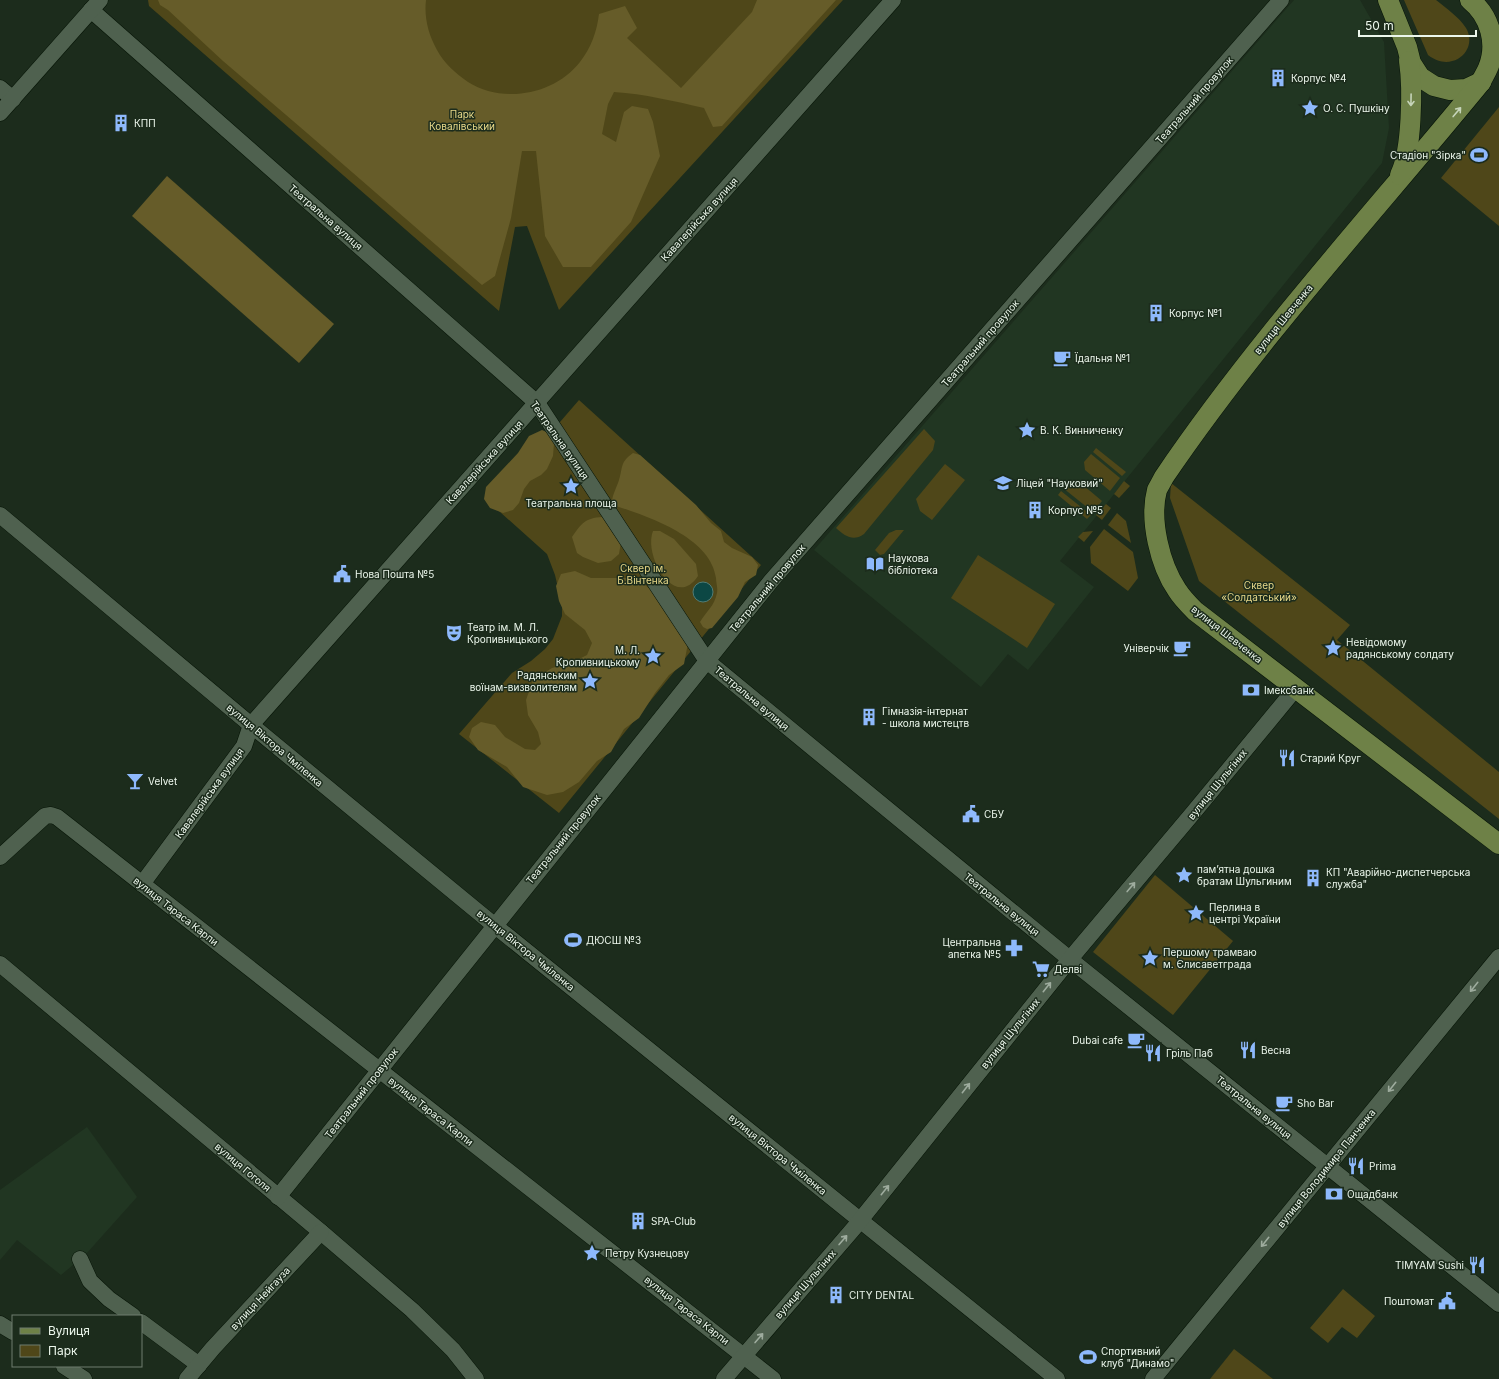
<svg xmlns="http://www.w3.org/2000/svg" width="1499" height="1379" font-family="Inter,sans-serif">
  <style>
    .built { fill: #213622 }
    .green { fill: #4f4719 }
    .forest { fill: #665c29 }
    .water { fill: #0c4744; stroke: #4f7c76 }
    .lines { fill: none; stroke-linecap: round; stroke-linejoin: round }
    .minor-casing { stroke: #061406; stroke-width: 17 }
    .major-casing { stroke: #061406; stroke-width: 21 }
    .minor { stroke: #4f614f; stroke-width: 16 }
    .major { stroke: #6e8147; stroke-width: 20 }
    .oneway { stroke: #c6d4ba }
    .oneway2 { stroke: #9eac9e }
    .labels { text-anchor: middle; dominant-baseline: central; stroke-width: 3; stroke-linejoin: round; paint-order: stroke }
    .poi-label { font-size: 10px; fill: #ecf7ec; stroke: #1c2c1c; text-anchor: start }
    .street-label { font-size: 10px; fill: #ecf7ec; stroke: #1c2c1c }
    .park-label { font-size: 10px; fill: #e7d889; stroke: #1c2c1c }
  </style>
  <rect width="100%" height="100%" fill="#1c2c1c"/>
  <g class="built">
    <path d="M 1294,0 L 1360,0 L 1384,42 L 1389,128 L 1382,163 L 1060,561 L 1094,587 L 1028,670 L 1008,654 L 981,687 L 814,550 Z"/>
    <path d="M 87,1127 L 137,1197 L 86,1254 L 61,1275 L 17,1240 L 0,1260 L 0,1190 Z"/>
  </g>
  <g class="green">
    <path d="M 148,0 L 843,0 L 559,310 L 527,226 L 515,227 L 499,311 L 149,6 Z"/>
    <path d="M 1404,0 L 1436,0 C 1446,8 1459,17 1466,28 C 1479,50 1452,74 1428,55 Z"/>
    <path d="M 1499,107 L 1499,226 L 1441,178 Z"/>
    <path d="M 579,400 L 761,565 L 559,813 L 459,734 L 512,673 L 531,661 L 545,649 L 553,639 L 562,616 L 562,605 L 555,575 L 547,554 L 490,503 Z"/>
    <path d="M 924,429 L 935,441 L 933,450 L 864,534 C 853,542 845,536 836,528 Z"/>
    <path d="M 1096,448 L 1126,472 L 1122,476 L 1093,452 Z"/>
    <path d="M 1091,454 L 1120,478 L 1110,491 L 1085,470 L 1084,462 Z"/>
    <path d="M 945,464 L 965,480 L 932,520 L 920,511 L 916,499 Z"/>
    <path d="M 1077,480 L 1102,501 L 1093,512 L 1063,488 L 1069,481 Z"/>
    <path d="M 1124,481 L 1130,486 L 1119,498 L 1114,494 Z"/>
    <path d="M 1171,483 L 1350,625 L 1337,640 L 1499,772 L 1499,819 L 1199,581 L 1170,498 Z"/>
    <path d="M 1061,491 L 1091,515 L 1087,519 L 1058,495 Z"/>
    <path d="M 1106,504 L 1111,508 L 1102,520 L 1096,515 Z"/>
    <path d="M 1117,513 L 1126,521 L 1131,543 L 1108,525 Z"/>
    <path d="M 1104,529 L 1133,552 L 1138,578 L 1128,591 L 1091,563 L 1090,547 Z"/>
    <path d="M 896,530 L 904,530 L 884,554 L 880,555 L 875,550 L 889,533 Z"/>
    <path d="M 1093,531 L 1084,542 L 1078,537 L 1083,532 Z"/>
    <path d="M 978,555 L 1055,604 L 1027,648 L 951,598 Z"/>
    <path d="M 1155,875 L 1233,941 L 1173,1015 L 1093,952 Z"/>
    <path d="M 1343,1289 L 1375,1316 L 1357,1338 L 1342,1327 L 1328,1343 L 1310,1328 Z"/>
    <path d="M 1234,1349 L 1273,1379 L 1210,1379 Z"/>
  </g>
  <g class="forest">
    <path d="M 158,0 L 426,0 C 424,17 428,34 437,50 C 444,63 455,73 468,82 C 503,104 554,95 580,62 C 591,48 597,31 599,14 L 625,6 L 637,28 L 627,38 L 681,88 L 752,12 L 757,0 L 836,0 L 722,126 L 713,127 L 704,108 C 674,101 644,94 614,92 L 608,104 L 602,134 L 616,142 L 624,112 L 632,106 L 648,109 L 653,122 L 660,156 L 631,222 L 591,267 L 563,267 L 545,236 L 536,151 L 522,151 L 511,218 L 495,276 L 482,285 L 307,133 L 223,61 L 168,10 L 160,5 Z"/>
    <path d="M 167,176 L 334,324 L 299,363 L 132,216 Z"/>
    <path d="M 542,430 L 551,434 L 554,443 L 553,456 L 547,469 L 541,475 L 530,481 L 524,489 L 519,503 L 513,510 L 503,513 L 490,508 L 484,499 L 486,487 L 518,453 L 529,436 Z"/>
    <path d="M 633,453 L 640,455 L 696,505 L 711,523 L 721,531 L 724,542 L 732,548 L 752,557 L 758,565 L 756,575 L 745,582 L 738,597 L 712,628 L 707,629 L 703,627 L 700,622 C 707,610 714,607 717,593 C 718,588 716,583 716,578 C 711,538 650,517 616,506 L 612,501 C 613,493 617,487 619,480 C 623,467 620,462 633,453 Z"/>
    <path d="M 602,517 L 615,527 L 621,542 L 619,554 L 611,561 L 598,563 L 583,557 L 577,553 L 572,537 C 581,524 585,518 602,517 Z"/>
    <path d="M 653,531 L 660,531 L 674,539 L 696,564 L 698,576 C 675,611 643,556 653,531 Z"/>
    <path d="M 575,571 L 591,578 L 626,578 L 642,582 L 654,593 L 688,643 L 684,664 L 669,675 L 655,693 L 639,718 L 624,729 L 611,752 L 597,761 L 579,782 L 563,792 L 547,795 L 523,787 L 507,767 L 478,750 L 469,737 L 472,728 L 481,722 L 495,725 L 505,737 L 525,749 L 535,750 L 541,744 L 538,732 L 528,715 L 526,700 L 533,680 L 552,668 L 573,662 L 587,655 L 592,643 L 585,630 L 565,614 L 559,601 L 556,586 L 561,574 Z"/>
  </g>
  <circle class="water" cx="703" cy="592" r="10"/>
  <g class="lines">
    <g class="minor-casing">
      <g id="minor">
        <path d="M 91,10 L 537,403 L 707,661 L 1077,965 L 1499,1304"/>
        <path d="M 0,88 L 13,99"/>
        <path d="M 0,113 L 100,0"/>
        <path d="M 0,515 L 251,725 L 494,925 L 1057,1379"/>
        <path d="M 0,857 L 45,816 L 51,815 L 57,817 L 773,1379"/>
        <path d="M 142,884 L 244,746 L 251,725 L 893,0"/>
        <path d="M 0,964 L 321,1232 L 412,1310 L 453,1350 L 476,1379"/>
        <path d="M 278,1197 L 771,581 L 1281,0"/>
        <path d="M 80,1259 L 90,1281 L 109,1299 L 133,1316"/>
        <path d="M 141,1322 L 199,1365"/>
        <path d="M 0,1324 L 13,1332"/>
        <path d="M 64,1366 L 84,1379"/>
        <path d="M 187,1379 L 213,1348 L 321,1232"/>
        <path d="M 724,1379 L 854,1228 L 1070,959 L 1193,813 L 1296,688"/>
        <path d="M 1153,1379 L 1499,957"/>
      </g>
    </g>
    <g class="major-casing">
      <g id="major">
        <path d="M 1388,0 L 1407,47 L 1411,63 L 1420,77 L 1434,86 L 1450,90 L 1466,89 L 1481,82"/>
        <path d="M 1470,0 C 1490,16 1498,44 1488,68 C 1486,73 1483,77 1481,82 C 1374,213 1259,337 1164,477 C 1162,481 1159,486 1157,490 C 1149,520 1160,565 1177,590 C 1182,598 1189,605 1195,611 L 1499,844"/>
        <path d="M 1400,175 C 1412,151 1413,88 1409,61"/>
      </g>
    </g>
    <use href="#minor" class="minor"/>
    <use href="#major" class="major"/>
  </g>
  <defs><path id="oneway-shaft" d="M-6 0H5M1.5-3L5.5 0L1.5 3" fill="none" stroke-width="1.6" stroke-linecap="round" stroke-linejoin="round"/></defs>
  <g class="oneway">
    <use href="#oneway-shaft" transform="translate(1411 100) rotate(91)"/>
    <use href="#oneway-shaft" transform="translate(1457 112) rotate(-50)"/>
  </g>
  <g class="oneway2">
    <use href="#oneway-shaft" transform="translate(1131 887) rotate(-50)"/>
    <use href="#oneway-shaft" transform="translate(1047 987) rotate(-51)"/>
    <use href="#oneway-shaft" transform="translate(1474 987) rotate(129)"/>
    <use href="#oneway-shaft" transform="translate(1392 1087) rotate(129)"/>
    <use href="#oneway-shaft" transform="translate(966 1088) rotate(-52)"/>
    <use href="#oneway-shaft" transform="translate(885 1190) rotate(-51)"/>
    <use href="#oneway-shaft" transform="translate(843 1240) rotate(-49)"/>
    <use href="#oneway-shaft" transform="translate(1265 1242) rotate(129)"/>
    <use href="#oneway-shaft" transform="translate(759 1338) rotate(-49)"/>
  </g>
  <defs>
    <g id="building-bare" transform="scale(1.38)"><path d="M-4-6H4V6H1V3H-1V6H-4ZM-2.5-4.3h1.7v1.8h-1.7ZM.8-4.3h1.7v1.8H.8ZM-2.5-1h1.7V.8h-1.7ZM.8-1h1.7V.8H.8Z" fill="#8eb9fc" stroke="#1c2c1c" stroke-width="2.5" paint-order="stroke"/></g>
    <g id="sight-bare" transform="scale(1.38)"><path d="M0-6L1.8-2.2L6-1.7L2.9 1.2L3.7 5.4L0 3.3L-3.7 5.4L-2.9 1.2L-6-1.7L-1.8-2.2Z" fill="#8eb9fc" stroke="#1c2c1c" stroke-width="2.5" paint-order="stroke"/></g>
    <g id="stadium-bare" transform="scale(1.38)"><path d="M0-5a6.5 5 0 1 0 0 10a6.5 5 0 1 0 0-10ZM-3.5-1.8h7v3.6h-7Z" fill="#8eb9fc" stroke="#1c2c1c" stroke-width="2.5" paint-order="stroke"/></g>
    <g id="cafe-bare" transform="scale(1.38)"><path d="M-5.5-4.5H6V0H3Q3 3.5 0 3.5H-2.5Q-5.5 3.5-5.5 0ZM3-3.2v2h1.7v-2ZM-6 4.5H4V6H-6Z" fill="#8eb9fc" stroke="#1c2c1c" stroke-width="2.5" paint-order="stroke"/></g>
    <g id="school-bare" transform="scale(1.38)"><path d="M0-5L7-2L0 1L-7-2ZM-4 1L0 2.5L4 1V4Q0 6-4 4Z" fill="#8eb9fc" stroke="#1c2c1c" stroke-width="2.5" paint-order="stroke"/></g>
    <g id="library-bare" transform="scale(1.38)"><path d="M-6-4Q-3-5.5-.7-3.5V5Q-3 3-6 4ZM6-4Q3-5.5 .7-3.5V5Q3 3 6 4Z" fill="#8eb9fc" stroke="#1c2c1c" stroke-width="2.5" paint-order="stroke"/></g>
    <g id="civic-bare" transform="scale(1.38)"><path d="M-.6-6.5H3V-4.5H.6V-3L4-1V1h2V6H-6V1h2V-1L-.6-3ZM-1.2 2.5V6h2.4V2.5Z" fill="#8eb9fc" stroke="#1c2c1c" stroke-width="2.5" paint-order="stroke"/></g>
    <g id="theatre-bare" transform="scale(1.38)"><path d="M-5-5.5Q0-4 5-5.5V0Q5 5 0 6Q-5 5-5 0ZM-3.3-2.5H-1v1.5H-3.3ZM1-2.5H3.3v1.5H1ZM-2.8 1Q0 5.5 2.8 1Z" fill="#8eb9fc" stroke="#1c2c1c" stroke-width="2.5" paint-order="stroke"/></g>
    <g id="bank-bare" transform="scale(1.38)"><path d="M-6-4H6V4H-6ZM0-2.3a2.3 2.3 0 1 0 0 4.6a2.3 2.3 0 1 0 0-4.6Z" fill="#8eb9fc" stroke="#1c2c1c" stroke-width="2.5" paint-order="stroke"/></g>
    <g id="restaurant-bare" transform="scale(1.38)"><path d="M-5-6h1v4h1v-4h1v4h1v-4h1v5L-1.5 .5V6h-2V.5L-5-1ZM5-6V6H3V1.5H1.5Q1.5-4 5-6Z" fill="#8eb9fc" stroke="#1c2c1c" stroke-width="2.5" paint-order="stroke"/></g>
    <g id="bar-bare" transform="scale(1.38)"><path d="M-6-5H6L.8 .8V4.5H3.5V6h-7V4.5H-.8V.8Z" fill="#8eb9fc" stroke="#1c2c1c" stroke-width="2.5" paint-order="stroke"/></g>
    <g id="pharmacy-bare" transform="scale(1.38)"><path d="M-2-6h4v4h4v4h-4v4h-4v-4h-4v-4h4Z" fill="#8eb9fc" stroke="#1c2c1c" stroke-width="2.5" paint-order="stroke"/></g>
    <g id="supermarket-bare" transform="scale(1.38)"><path d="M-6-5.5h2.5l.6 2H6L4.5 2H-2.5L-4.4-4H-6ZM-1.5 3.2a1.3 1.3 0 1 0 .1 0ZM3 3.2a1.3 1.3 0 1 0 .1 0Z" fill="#8eb9fc" stroke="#1c2c1c" stroke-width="2.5" paint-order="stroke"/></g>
  </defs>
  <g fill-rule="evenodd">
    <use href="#building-bare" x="1278" y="78"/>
    <use href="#sight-bare" x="1310" y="108"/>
    <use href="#building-bare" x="121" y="123"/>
    <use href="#stadium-bare" x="1479" y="155"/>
    <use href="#building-bare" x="1156" y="313"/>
    <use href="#cafe-bare" x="1062" y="358"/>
    <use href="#sight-bare" x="1027" y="430"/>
    <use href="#school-bare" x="1003" y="483"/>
    <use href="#sight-bare" x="571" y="486"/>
    <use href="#building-bare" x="1035" y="510"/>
    <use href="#library-bare" x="875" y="564"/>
    <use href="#civic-bare" x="342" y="574"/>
    <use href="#theatre-bare" x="454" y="633"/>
    <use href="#cafe-bare" x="1182" y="648"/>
    <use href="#sight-bare" x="1333" y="648"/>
    <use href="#sight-bare" x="653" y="656"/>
    <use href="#sight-bare" x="590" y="681"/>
    <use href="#bank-bare" x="1251" y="690"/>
    <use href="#building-bare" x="869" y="717"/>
    <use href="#restaurant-bare" x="1287" y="758"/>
    <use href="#bar-bare" x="135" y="781"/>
    <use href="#civic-bare" x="971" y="814"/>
    <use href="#sight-bare" x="1184" y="875"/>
    <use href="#building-bare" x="1313" y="878"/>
    <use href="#sight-bare" x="1196" y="913"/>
    <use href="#stadium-bare" x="573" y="940"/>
    <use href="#pharmacy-bare" x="1014" y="948"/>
    <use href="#sight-bare" x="1150" y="958"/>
    <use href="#supermarket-bare" x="1041" y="969"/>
    <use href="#cafe-bare" x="1136" y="1040"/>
    <use href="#restaurant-bare" x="1248" y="1050"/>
    <use href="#restaurant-bare" x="1153" y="1053"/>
    <use href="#cafe-bare" x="1284" y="1103"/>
    <use href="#restaurant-bare" x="1356" y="1166"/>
    <use href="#bank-bare" x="1334" y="1194"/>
    <use href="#building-bare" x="638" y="1221"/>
    <use href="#sight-bare" x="592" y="1253"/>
    <use href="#restaurant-bare" x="1477" y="1265"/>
    <use href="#building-bare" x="836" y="1295"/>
    <use href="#civic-bare" x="1447" y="1301"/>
    <use href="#stadium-bare" x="1088" y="1357"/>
  </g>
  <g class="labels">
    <g class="poi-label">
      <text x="1291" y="78">Корпус №4</text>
      <text x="1323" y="108">О. С. Пушкіну</text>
      <text x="134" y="123">КПП</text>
      <text x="1466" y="155" text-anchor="end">Стадіон "Зірка"</text>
      <text x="1169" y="313">Корпус №1</text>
      <text x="1075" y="358">Їдальня №1</text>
      <text x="1040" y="430">В. К. Винниченку</text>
      <text x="1016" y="483">Ліцей "Науковий"</text>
      <text x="571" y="503" text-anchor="middle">Театральна площа</text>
      <text x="1048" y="510">Корпус №5</text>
      <text x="888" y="558">Наукова<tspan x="888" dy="12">бібліотека</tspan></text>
      <text x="355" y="574">Нова Пошта №5</text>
      <text x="467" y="627">Театр ім. М. Л.<tspan x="467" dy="12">Кропивницького</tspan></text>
      <text x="1346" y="642">Невідомому<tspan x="1346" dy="12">радянському солдату</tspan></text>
      <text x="1169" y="648" text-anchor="end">Універчік</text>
      <text x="640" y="650" text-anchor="end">М. Л.<tspan x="640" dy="12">Кропивницькому</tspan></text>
      <text x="577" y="675" text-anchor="end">Радянським<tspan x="577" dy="12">воїнам-визволителям</tspan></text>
      <text x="1264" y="690">Імексбанк</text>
      <text x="882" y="711">Гімназія-інтернат<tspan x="882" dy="12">- школа мистецтв</tspan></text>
      <text x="1300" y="758">Старий Круг</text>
      <text x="148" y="781">Velvet</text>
      <text x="984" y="814">СБУ</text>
      <text x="1197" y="869">пам’ятна дошка<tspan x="1197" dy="12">братам Шульгиним</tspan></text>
      <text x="1326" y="872">КП "Аварійно-диспетчерська<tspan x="1326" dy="12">служба"</tspan></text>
      <text x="1209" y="907">Перлина в<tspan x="1209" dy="12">центрі України</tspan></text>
      <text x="586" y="940">ДЮСШ №3</text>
      <text x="1001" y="942" text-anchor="end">Центральна<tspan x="1001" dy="12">апетка №5</tspan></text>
      <text x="1163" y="952">Першому трамваю<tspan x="1163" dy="12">м. Єлисаветграда</tspan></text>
      <text x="1054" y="969">Делві</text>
      <text x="1123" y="1040" text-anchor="end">Dubai cafe</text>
      <text x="1261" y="1050">Весна</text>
      <text x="1166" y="1053">Гріль Паб</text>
      <text x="1297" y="1103">Sho Bar</text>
      <text x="1369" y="1166">Prima</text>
      <text x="1347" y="1194">Ощадбанк</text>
      <text x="651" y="1221">SPA-Club</text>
      <text x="605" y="1253">Петру Кузнецову</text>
      <text x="1464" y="1265" text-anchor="end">TIMYAM Sushi</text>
      <text x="849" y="1295">CITY DENTAL</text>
      <text x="1434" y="1301" text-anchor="end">Поштомат</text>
      <text x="1101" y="1351">Спортивний<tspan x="1101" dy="12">клуб "Динамо"</tspan></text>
    </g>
    <g class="street-label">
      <text transform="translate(1194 100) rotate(-49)">Театральний провулок</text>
      <text transform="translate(326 217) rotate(41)">Театральна вулиця</text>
      <text transform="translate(699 219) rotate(-48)">Кавалерійська вулиця</text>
      <text transform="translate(1283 319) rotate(-51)">вулиця Шевченка</text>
      <text transform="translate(980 343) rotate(-49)">Театральний провулок</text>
      <text transform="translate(560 440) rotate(55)">Театральна вулиця</text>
      <text transform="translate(484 462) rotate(-48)">Кавалерійська вулиця</text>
      <text transform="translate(767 588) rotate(-50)">Театральний провулок</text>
      <text transform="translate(1227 634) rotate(38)">вулиця Шевченка</text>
      <text transform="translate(752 698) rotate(40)">Театральна вулиця</text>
      <text transform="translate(275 745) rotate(40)">вулиця Віктора Чміленка</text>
      <text transform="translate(1217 784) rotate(-51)">вулиця Шульгіних</text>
      <text transform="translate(209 793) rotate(-54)">Кавалерійська вулиця</text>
      <text transform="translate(563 839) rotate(-51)">Театральний провулок</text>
      <text transform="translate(1002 904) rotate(39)">Театральна вулиця</text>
      <text transform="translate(176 911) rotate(38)">вулиця Тараса Карпи</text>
      <text transform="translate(526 950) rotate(39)">вулиця Віктора Чміленка</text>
      <text transform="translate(1010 1033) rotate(-51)">вулиця Шульгіних</text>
      <text transform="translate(361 1093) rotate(-52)">Театральний провулок</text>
      <text transform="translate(1254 1107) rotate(39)">Театральна вулиця</text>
      <text transform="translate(431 1111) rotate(38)">вулиця Тараса Карпи</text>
      <text transform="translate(778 1154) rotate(39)">вулиця Віктора Чміленка</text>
      <text transform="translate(243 1167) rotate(40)">вулиця Гоголя</text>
      <text transform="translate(1326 1168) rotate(-51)">вулиця Володимира Панченка</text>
      <text transform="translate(805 1284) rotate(-49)">вулиця Шульгіних</text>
      <text transform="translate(260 1298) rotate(-47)">вулиця Нейгауза</text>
      <text transform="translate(687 1310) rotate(38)">вулиця Тараса Карпи</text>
    </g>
    <g class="park-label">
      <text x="462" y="114">Парк<tspan x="462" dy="12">Ковалівський</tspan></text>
      <text x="643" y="568">Сквер ім.<tspan x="643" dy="12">Б.Вінтенка</tspan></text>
      <text x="1259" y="585">Сквер<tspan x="1259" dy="12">«Солдатський»</tspan></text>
    </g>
  </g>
  <rect x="12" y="1315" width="130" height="52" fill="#1c2c1c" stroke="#6f7d6f"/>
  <rect x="20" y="1328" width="20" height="6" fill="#6e8147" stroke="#6f7d6f"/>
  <text x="48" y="1335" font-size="12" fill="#ecf7ec">Вулиця</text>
  <rect x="20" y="1345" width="20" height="12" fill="#4f4719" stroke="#6f7d6f"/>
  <text x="48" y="1355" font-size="12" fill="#ecf7ec">Парк</text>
  <path d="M1359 30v6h117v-6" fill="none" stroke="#ecf7ec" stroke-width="2"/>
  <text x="1365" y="30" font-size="12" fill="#ecf7ec" stroke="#1c2c1c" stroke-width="3" paint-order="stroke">50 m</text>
</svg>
